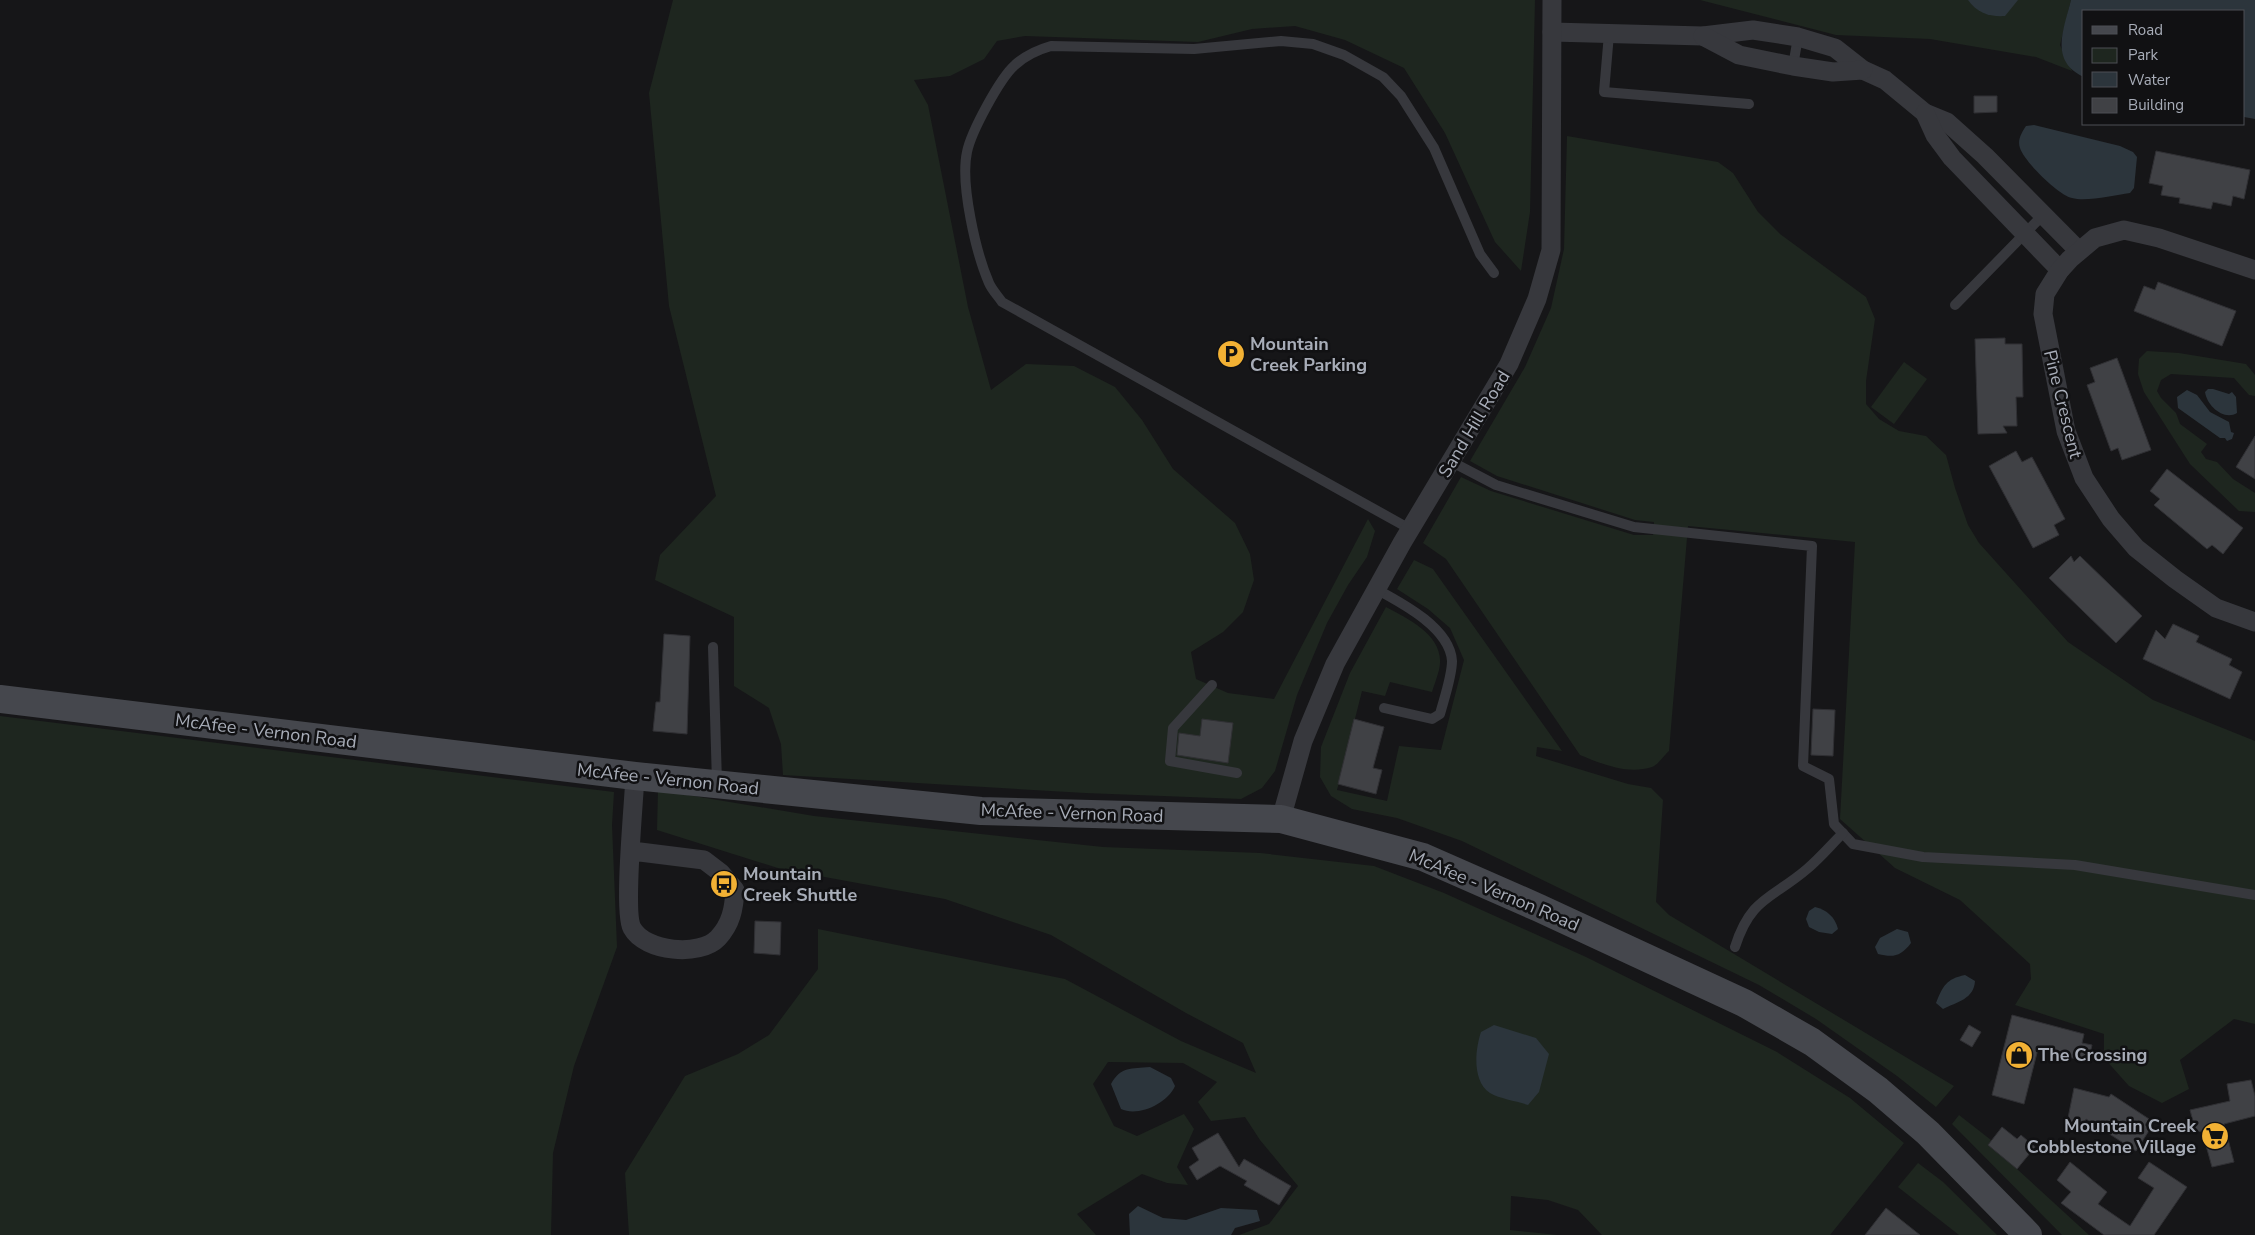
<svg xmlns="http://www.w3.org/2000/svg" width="2255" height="1235" font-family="'Nunito Sans',sans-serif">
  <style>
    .green { fill: #1e261f }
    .water { fill: #2c353c }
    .building { fill: #404145; stroke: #303034 }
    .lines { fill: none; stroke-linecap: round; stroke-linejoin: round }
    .lane { stroke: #37383d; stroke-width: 10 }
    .street { stroke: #37383d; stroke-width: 19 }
    .secondary { stroke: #45474d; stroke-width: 28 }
    .labels { text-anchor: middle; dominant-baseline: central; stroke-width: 5; stroke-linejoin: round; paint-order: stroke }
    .poi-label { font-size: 18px; font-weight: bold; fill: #a8adb8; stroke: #111113; text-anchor: start }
    .street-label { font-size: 18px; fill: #a8adb8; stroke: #111113 }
  </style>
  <rect width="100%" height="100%" fill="#161618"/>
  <g class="green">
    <path d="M 673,0 L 1535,0 L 1530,212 L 1521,271 L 1495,242 L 1445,133 L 1404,68 L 1345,40 L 1295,26 L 1252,29 L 1198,42 L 1025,36 L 997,41 L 984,59 L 950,76 L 914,80 L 928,105 L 968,307 L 991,390 L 1026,364 L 1074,366 L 1115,387 L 1142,420 L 1173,469 L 1235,523 L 1250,554 L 1254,580 L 1243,612 L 1223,632 L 1191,652 L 1196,679 L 1228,693 L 1274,699 L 1368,519 L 1375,531 L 1367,557 L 1348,585 L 1327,623 L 1297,695 L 1275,771 L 1262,788 L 1241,799 L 1085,793 L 783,775 L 781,744 L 769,708 L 734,686 L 734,617 L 655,580 L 660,555 L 716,496 L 669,306 L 649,93 Z"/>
    <path d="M 1700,0 L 2071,0 L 2060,45 L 2072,71 L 2036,57 L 1930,39 L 1836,35 Z"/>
    <path d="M 1567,136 L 1718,162 L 1733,173 L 1758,212 L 1780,234 L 1866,297 L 1875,319 L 1866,381 L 1866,404 L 1879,419 L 1899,431 L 1926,436 L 1946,455 L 1955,488 L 1968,525 L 1979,543 L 2068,642 L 2153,700 L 2255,741 L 2255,1024 L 2234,1019 L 2180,1060 L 2189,1089 L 2162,1103 L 2129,1086 L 2104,1058 L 2104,1034 L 2015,1005 L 2031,979 L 2030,964 L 1960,900 L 1895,868 L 1840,819 L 1855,542 L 1688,526 L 1669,751 C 1664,755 1658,765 1652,767 C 1628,775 1602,764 1580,755 L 1446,559 L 1423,543 L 1461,477 L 1491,491 L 1634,535 L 1653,535 L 1654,522 L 1635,520 L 1497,476 L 1470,461 L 1525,367 L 1551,308 L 1564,249 Z"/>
    <path d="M 2147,351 L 2179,353 L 2246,364 L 2255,375 L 2255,396 L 2249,395 L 2234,378 L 2171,374 L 2161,380 L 2157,391 L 2161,398 L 2176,413 L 2180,424 L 2207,444 L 2201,452 L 2206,459 L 2217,462 L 2233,479 L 2255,493 L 2255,512 L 2239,511 L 2190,464 L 2144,392 L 2138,374 L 2139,359 Z"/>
    <path d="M 1904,362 L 1927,379 L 1894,424 L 1871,407 Z"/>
    <path d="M 1414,560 L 1433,569 L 1562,751 L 1537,747 L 1536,756 L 1628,784 L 1651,788 L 1663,800 L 1656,902 L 1669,915 L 1954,1086 L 1936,1107 L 1897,1076 L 1816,1019 L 1759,985 L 1462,841 L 1397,818 L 1352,809 L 1331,796 L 1320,777 L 1321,747 L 1350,673 L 1386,607 C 1410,620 1447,637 1439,670 C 1437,678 1434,685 1432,692 L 1390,682 L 1385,696 L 1362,691 L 1337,790 L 1387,801 L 1399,746 L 1441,750 L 1464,660 L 1450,628 L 1428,609 L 1397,589 Z"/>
    <path d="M 0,716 L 614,792 L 612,825 L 617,947 L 574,1066 L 553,1153 L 551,1235 L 0,1235 Z"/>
    <path d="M 658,790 L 814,816 L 1103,847 L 1260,853 L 1374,866 L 1444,893 L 1586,957 L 1777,1052 L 1850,1098 L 1904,1143 L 1830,1235 L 1602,1235 L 1578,1210 L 1548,1200 L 1511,1196 L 1510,1230 L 1558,1235 L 1239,1235 L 1269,1224 L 1298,1186 L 1260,1140 L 1245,1117 L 1211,1121 L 1198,1102 L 1217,1082 L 1183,1063 L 1108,1062 L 1093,1084 L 1114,1126 L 1137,1136 L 1184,1114 L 1194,1129 L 1177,1167 L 1188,1185 L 1167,1183 L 1142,1174 L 1077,1214 L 1096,1235 L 629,1235 L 625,1173 L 685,1076 L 738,1054 L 769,1035 L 818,969 L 818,929 L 1065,979 L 1181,1041 L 1256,1073 L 1243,1043 L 1186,1013 L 1051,935 L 945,899 L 781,869 L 657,830 Z"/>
    <path d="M 1959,1115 L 1991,1140 L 1988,1145 L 2017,1169 L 2089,1235 L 2062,1235 L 1952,1124 Z"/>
    <path d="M 1918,1163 L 1943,1182 L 1997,1235 L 1959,1235 L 1898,1187 Z"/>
  </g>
  <g class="water">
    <path d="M 1968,0 L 2018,0 L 2005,16 C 1990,17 1977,13 1968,0 Z"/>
    <path d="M 2071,0 L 2255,0 L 2255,119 L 2244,117 L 2244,11 L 2084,11 L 2084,77 C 2049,61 2064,29 2071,0 Z"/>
    <path d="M 2034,125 L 2120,146 L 2133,152 L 2137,157 L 2134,188 L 2130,193 C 2114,195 2087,202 2072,198 C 2058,195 2024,161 2020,148 C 2017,140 2022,132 2026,126 Z"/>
    <path d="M 2208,389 L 2213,389 L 2229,394 L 2232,392 L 2236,397 L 2237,413 C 2224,421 2207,406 2205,392 Z"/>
    <path d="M 2187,390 L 2197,395 L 2210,412 L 2229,422 L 2231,432 L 2234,433 L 2232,439 L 2227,441 L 2225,438 L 2220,438 L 2178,408 L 2177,397 Z"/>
    <path d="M 1815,907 C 1827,910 1835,917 1838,929 L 1832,934 L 1819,932 L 1809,927 L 1806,919 L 1809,911 Z"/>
    <path d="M 1897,929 L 1908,932 L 1911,943 C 1901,956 1894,958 1878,954 L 1875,947 L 1880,938 Z"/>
    <path d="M 1965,975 L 1975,981 C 1974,999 1957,1002 1943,1009 L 1936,1003 C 1943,986 1946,979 1965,975 Z"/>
    <path d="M 1494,1025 L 1536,1038 L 1549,1054 L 1539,1092 L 1528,1105 C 1517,1101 1500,1099 1490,1093 C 1472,1081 1475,1050 1481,1032 Z"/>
    <path d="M 1150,1067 L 1171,1078 L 1175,1086 C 1167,1104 1138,1117 1121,1109 L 1111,1084 C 1121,1066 1131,1069 1150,1067 Z"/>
    <path d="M 1138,1206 L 1163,1218 L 1186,1220 L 1221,1208 L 1257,1210 L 1260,1221 L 1235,1228 L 1231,1235 L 1130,1235 L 1129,1214 Z"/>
  </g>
  <g class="building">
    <path d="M 1974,96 L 1997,96 L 1997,112 L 1974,113 Z"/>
    <path d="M 2156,151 L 2250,170 L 2244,199 L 2233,196 L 2231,206 L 2213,202 L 2211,209 L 2179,203 L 2180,198 L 2161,195 L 2163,186 L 2149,183 Z"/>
    <path d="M 2158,282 L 2236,311 L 2222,346 L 2134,311 L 2144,286 L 2155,290 Z"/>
    <path d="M 2005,338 L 2005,344 L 2022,344 L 2023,397 L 2016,397 L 2017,426 L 2003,426 L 2007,433 L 1978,434 L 1975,339 Z"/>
    <path d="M 2117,358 L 2151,450 L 2122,460 L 2118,448 L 2111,451 L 2087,385 L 2095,382 L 2090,368 Z"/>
    <path d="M 2255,436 L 2255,479 L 2236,467 Z"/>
    <path d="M 2016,451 L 2022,462 L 2032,457 L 2065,519 L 2054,525 L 2059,535 L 2033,548 L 1989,466 Z"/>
    <path d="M 2167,469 L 2243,528 L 2223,554 L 2212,545 L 2207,549 L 2154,505 L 2160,499 L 2150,491 Z"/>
    <path d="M 2071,556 L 2074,562 L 2080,556 L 2142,616 L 2116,643 L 2049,578 Z"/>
    <path d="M 2173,624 L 2199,636 L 2196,642 L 2232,659 L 2229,665 L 2242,672 L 2230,699 L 2143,659 L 2156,630 L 2165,639 Z"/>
    <path d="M 664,634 L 690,636 L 687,734 L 653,731 L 656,702 L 660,702 Z"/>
    <path d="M 1813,709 L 1835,710 L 1833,756 L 1811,755 Z"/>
    <path d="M 1202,719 L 1233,723 L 1228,763 L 1177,755 L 1179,733 L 1200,736 Z"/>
    <path d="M 1354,719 L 1384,727 L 1373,768 L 1382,770 L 1376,794 L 1338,784 Z"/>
    <path d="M 755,921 L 781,922 L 780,955 L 754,953 Z"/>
    <path d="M 2012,1015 L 2084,1034 L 2082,1043 L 2092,1045 L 2088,1062 L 2038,1049 L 2024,1104 L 1992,1095 Z"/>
    <path d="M 1969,1025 L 1981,1032 L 1972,1047 L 1960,1040 Z"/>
    <path d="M 2251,1080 L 2255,1096 L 2255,1116 L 2224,1124 L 2234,1162 L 2212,1167 L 2202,1131 L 2196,1132 L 2190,1110 L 2230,1101 L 2227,1084 Z"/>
    <path d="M 2074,1088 L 2109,1097 L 2111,1094 L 2149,1119 L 2145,1125 L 2150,1129 L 2136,1151 L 2086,1119 L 2084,1127 L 2067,1123 Z"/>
    <path d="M 2002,1127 L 2017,1139 L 2021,1135 L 2035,1147 L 2017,1169 L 1988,1145 Z"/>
    <path d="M 1218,1133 L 1239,1167 L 1244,1159 L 1291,1186 L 1279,1205 L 1244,1185 L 1247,1181 L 1220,1166 L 1197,1180 L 1189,1167 L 1199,1160 L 1192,1148 Z"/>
    <path d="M 2070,1162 L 2107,1192 L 2098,1204 L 2130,1226 L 2154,1188 L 2138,1178 L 2149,1162 L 2187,1187 L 2154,1235 L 2104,1235 L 2061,1203 L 2071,1192 L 2057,1180 Z"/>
    <path d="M 1886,1208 L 1920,1235 L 1865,1235 Z"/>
  </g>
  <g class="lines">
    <g class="lane">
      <path d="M 1609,34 L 1604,92 L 1749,104"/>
      <path d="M 1793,66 L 1798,37"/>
      <path d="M 1955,305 L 2043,215"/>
      <path d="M 1452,462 L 1496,485 L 1634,527 L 1812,546 L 1803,766 L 1829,779 L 1834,824 L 1853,844 L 1923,857 L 2075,865 L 2255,895"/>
      <path d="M 1410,529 L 1002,302 C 998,296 992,290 989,283 C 976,253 960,184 967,152 C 971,132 1000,78 1015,65 C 1026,55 1037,50 1051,46 L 1194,49 L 1281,41 L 1313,44 L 1344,55 L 1383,77 L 1401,96 L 1434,148 L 1480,254 L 1494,273"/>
      <path d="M 1376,589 C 1402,603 1450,628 1452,661 C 1452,676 1444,699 1440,714 L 1432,719 L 1384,708"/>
      <path d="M 713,647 L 717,783"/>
      <path d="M 1212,685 L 1173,728 L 1170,761 L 1237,773"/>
      <path d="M 1735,947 C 1751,897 1772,899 1807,869 C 1820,858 1831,845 1843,833"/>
    </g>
    <g class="street">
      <path d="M 1552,32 L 1703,36 L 1753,30 L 1798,37 L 1835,48 L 1863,70 L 1885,80 L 1925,113 L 1947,122 L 1985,156 L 2079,251"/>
      <path d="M 1703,36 L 1739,55 L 1793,66 L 1833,72 L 1863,70"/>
      <path d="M 1925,113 L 1935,135 L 1952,158 L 2060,270"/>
      <path d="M 2255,270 L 2159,238 L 2124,230 L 2095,238 L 2070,259 L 2060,270 L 2045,294 L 2043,314 L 2066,431 L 2084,478 L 2111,519 L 2136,548 L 2175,579 L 2216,608 L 2255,622"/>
      <path d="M 1281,819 L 1303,741 L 1335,664 L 1402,543 L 1509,364 L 1537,299 L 1551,250 L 1552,0"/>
      <path d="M 632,851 L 704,860 L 721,873 L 735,890 C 734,909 731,924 718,938 C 700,957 645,952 632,928 C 623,912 634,802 635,776"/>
    </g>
    <path class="secondary" d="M 0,699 L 635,776 L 981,811 L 1281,819 L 1423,857 L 1539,908 L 1744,1003 L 1812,1042 L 1878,1090 L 1928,1133 L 2028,1235"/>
  </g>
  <defs>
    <g id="parking-disc" transform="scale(1.4375)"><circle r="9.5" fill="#f2b134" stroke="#111113"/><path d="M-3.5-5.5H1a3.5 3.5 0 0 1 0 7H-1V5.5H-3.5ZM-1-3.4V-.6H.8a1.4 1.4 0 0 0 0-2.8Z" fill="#111"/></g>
    <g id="bus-disc" transform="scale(1.4375)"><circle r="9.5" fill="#f2b134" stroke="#111113"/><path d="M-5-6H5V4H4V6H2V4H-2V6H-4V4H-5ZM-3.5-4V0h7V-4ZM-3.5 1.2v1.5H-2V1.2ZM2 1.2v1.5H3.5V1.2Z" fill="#111"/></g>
    <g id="shop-disc" transform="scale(1.4375)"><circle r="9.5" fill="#f2b134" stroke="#111113"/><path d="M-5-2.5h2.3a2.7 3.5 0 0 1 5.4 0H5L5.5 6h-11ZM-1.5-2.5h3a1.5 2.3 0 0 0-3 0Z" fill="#111"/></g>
    <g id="supermarket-disc" transform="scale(1.4375)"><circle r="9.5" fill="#f2b134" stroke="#111113"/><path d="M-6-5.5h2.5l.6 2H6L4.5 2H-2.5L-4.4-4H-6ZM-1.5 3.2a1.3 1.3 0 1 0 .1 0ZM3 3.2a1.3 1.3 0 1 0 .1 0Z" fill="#111"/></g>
  </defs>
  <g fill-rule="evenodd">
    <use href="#parking-disc" x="1231" y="354"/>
    <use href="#bus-disc" x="724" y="884"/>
    <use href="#shop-disc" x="2019" y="1055"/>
    <use href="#supermarket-disc" x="2215" y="1136"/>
  </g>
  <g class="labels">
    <g class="poi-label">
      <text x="1250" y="344">Mountain<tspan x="1250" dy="21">Creek Parking</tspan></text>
      <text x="743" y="874">Mountain<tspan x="743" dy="21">Creek Shuttle</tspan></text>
      <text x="2038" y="1055">The Crossing</text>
      <text x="2196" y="1126" text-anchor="end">Mountain Creek<tspan x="2196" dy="21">Cobblestone Village</tspan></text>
    </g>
    <g class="street-label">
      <text transform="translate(2063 404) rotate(76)">Pine Crescent</text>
      <text transform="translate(1474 424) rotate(-59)">Sand Hill Road</text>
      <text transform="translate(266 731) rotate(7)">McAfee - Vernon Road</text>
      <text transform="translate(668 779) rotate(6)">McAfee - Vernon Road</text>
      <text transform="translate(1072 813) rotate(2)">McAfee - Vernon Road</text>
      <text transform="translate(1494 890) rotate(23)">McAfee - Vernon Road</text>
    </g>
  </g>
  <rect x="2082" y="10" width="162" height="115" fill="#111113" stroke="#4d4f55"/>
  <rect x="2092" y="26" width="25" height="8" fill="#45474d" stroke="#4d4f55"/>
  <text x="2128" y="35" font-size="15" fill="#a8adb8">Road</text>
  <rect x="2092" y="48" width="25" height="15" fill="#1e261f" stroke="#4d4f55"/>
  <text x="2128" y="60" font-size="15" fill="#a8adb8">Park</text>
  <rect x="2092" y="72" width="25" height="15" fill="#2c353c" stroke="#4d4f55"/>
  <text x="2128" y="85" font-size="15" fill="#a8adb8">Water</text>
  <rect x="2092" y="98" width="25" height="15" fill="#404145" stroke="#4d4f55"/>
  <text x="2128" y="110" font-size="15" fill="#a8adb8">Building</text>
</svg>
